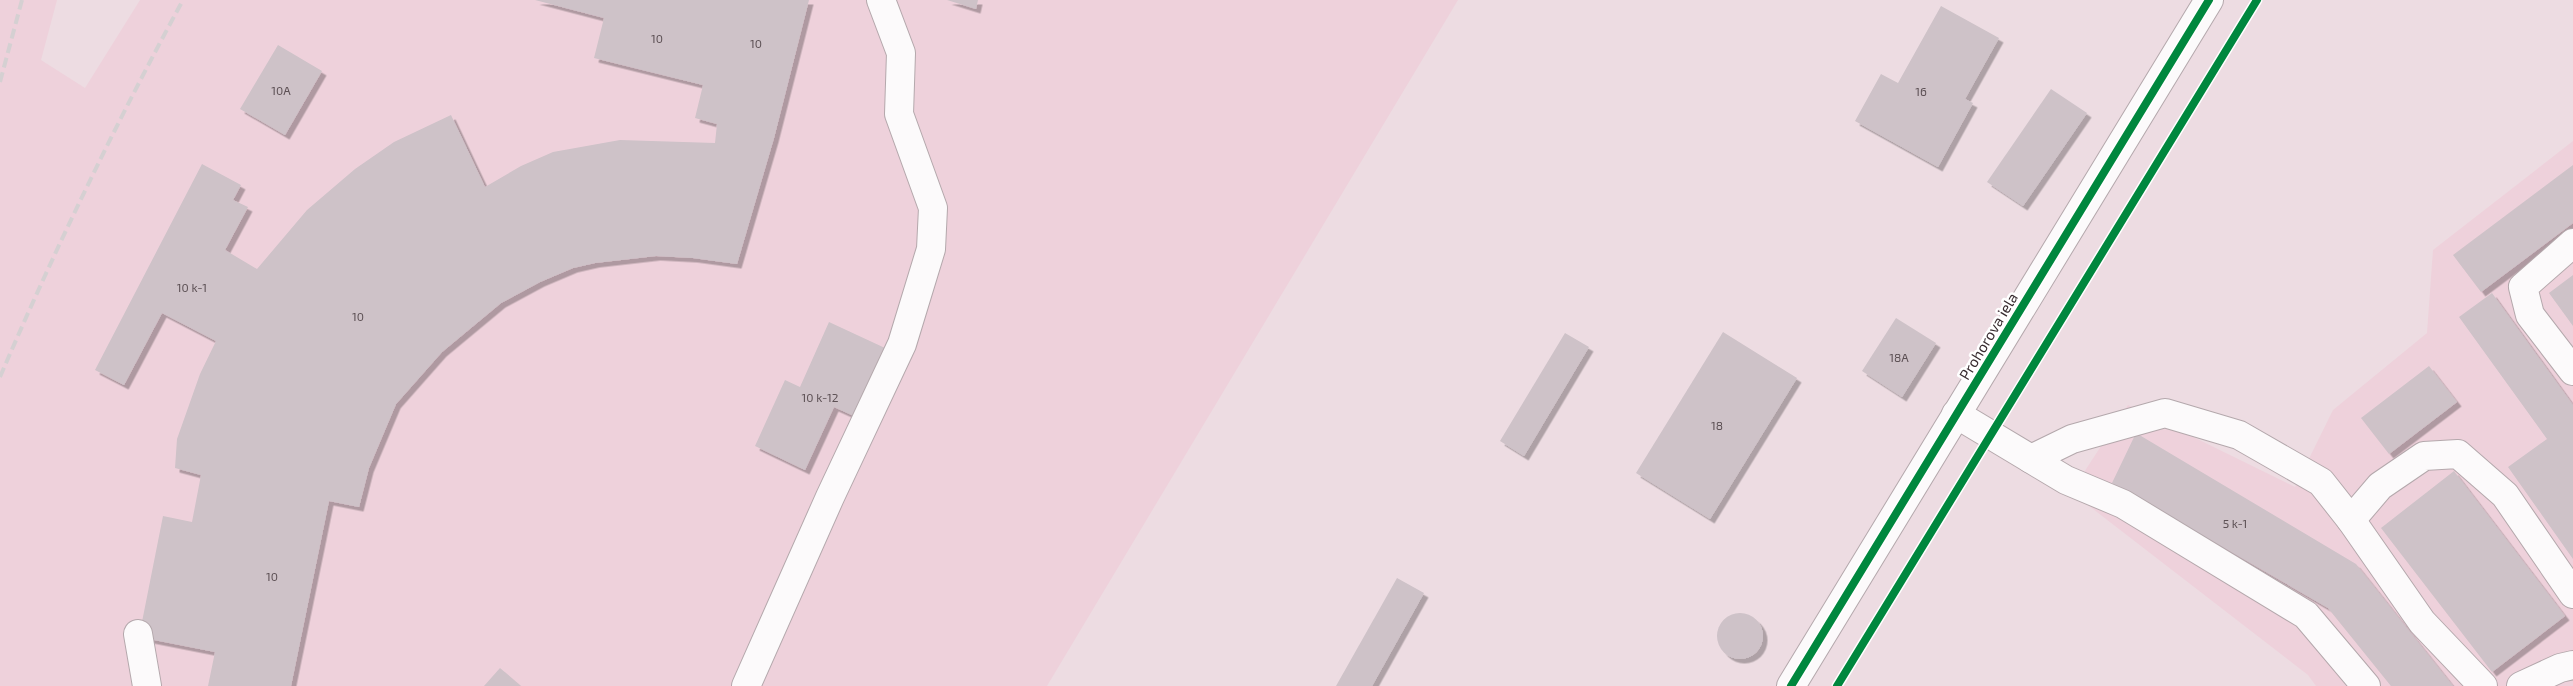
<svg xmlns="http://www.w3.org/2000/svg" width="2573" height="686" font-family="'Exo 2',sans-serif">
  <style>
    .built { fill: #eed1db }
    .building { fill: #cec2c8; filter: url(#shadow) }
    .lines { fill: none; stroke-linecap: round; stroke-linejoin: round }
    .minor-casing { stroke: #b4a8ac; stroke-width: 30 }
    .minor { stroke: #fcfafb; stroke-width: 28 }
    .rail { stroke: #d5d0d2; stroke-width: 4; stroke-dasharray: 10 5; stroke-linecap: butt }
    .cycleway-casing { stroke: #fff; stroke-width: 11 }
    .cycleway { stroke: #00873e; stroke-width: 8 }
    .labels { text-anchor: middle; dominant-baseline: central; stroke-width: 5; stroke-linejoin: round; paint-order: stroke }
    .number-label { font-size: 12px; fill: #5d5155 }
    .street-label { font-size: 15px; fill: #372b2f; stroke: #fff }
  </style>
  <defs>
    <filter id="shadow"><feDropShadow dx="4.5" dy="4.5" stdDeviation="0" flood-color="#0004"/></filter>
  </defs>
  <rect width="100%" height="100%" fill="#eddce2"/>
  <g class="built">
    <path d="M 0,0 L 57,0 L 41,60 L 85,88 L 140,0 L 1458,0 L 1047,686 L 0,686 Z"/>
    <path d="M 2573,141 L 2573,686 L 2316,686 L 2308,675 L 2071,492 L 2128,405 L 2295,487 L 2333,410 L 2427,333 L 2433,250 Z"/>
  </g>
  <g class="building">
    <path d="M 535,0 L 809,0 L 774,138 L 737,264 L 693,258 L 656,256 L 595,263 L 573,268 L 540,282 L 501,303 L 442,352 L 396,404 L 369,468 L 359,507 L 329,501 L 291,686 L 208,686 L 215,652 L 139,637 L 163,516 L 192,522 L 201,475 L 175,468 L 177,439 L 200,374 L 216,341 L 162,313 L 124,385 L 95,370 L 202,164 L 241,185 L 233,200 L 248,207 L 225,250 L 257,269 L 307,210 L 355,169 L 394,142 L 451,115 L 485,187 L 521,166 L 553,152 L 620,140 L 715,143 L 717,124 L 695,118 L 703,85 L 594,58 L 604,18 Z"/>
    <path d="M 947,0 L 978,0 L 976,9 Z"/>
    <path d="M 1941,6 L 1999,38 L 1965,99 L 1973,103 L 1938,167 L 1855,121 L 1881,74 L 1898,83 Z"/>
    <path d="M 278,45 L 322,71 L 285,135 L 240,109 Z"/>
    <path d="M 2051,89 L 2087,113 L 2023,206 L 1987,182 Z"/>
    <path d="M 2573,165 L 2573,223 L 2481,292 L 2453,255 Z"/>
    <path d="M 2573,275 L 2573,326 L 2549,293 Z"/>
    <path d="M 2492,293 L 2573,405 L 2573,559 L 2508,467 L 2547,439 L 2459,317 Z"/>
    <path d="M 1896,318 L 1936,343 L 1902,397 L 1862,371 Z"/>
    <path d="M 829,322 L 885,348 L 854,416 L 834,407 L 805,470 L 755,446 L 785,380 L 800,387 Z"/>
    <path d="M 1723,332 L 1797,378 L 1710,519 L 1636,473 Z"/>
    <path d="M 1565,333 L 1589,347 L 1524,456 L 1500,441 Z"/>
    <path d="M 2429,366 L 2457,402 L 2389,454 L 2361,418 Z"/>
    <path d="M 2136,433 L 2356,564 L 2453,686 L 2391,686 L 2328,608 L 2112,483 Z"/>
    <path d="M 2454,471 L 2565,616 L 2492,672 L 2381,528 Z"/>
    <path d="M 1397,578 L 1424,593 L 1372,686 L 1336,686 Z"/>
    <circle cx="1740" cy="636" r="23"/>
    <path d="M 500,668 L 521,686 L 484,686 Z"/>
  </g>
  <g class="lines">
    <g class="minor-casing">
      <g id="minor">
        <path d="M 2573,243 L 2523,287 L 2530,315 L 2573,371"/>
        <path d="M 1956,414 L 2031,459 L 2072,439 L 2165,413 L 2239,435 L 2321,482 L 2351,520 L 2422,622 L 2483,686"/>
        <path d="M 2031,459 L 2066,480 L 2123,504 L 2306,615 L 2366,686"/>
        <path d="M 2351,520 L 2380,486 L 2424,456 L 2458,454 L 2505,495 L 2573,594"/>
        <path d="M 138,634 L 147,686"/>
        <path d="M 746,686 L 830,497 L 902,344 L 931,249 L 933,208 L 899,114 L 901,53 L 881,0"/>
        <path d="M 1791,686 L 2209,0"/>
        <path d="M 2521,686 L 2560,668 L 2573,665"/>
      </g>
    </g>
    <use href="#minor" class="minor"/>
    <g class="rail">
      <path d="M 0,82 L 22,0"/>
      <path d="M 0,377 C 55,249 116,123 183,0"/>
    </g>
    <g class="cycleway-casing">
      <g id="cycleway">
        <path d="M 1791,686 L 2209,0"/>
        <path d="M 1837,686 L 2257,0"/>
      </g>
    </g>
    <use href="#cycleway" class="cycleway"/>
  </g>
  <g class="labels">
    <g class="number-label">
      <text x="657" y="38">10</text>
      <text x="756" y="43">10</text>
      <text x="281" y="90">10A</text>
      <text x="1921" y="91">16</text>
      <text x="192" y="287">10 k-1</text>
      <text x="358" y="316">10</text>
      <text x="1899" y="357">18A</text>
      <text x="820" y="397">10 k-12</text>
      <text x="1717" y="425">18</text>
      <text x="2235" y="523">5 k-1</text>
      <text x="272" y="576">10</text>
    </g>
    <g class="street-label">
      <text transform="translate(1988 336) rotate(-59)">Prohorova iela</text>
    </g>
  </g>
</svg>
